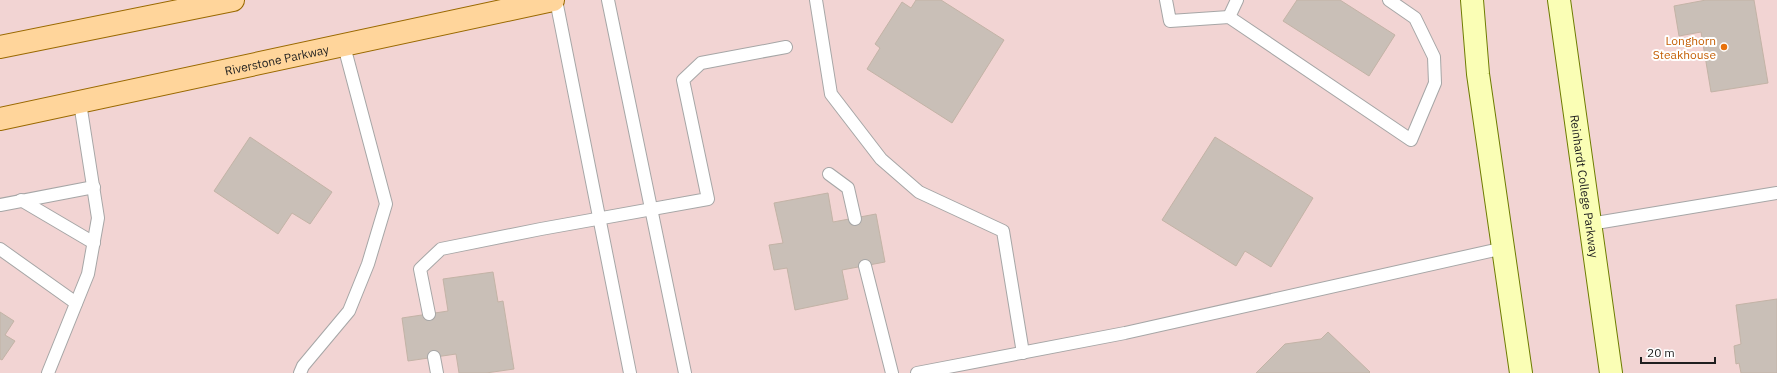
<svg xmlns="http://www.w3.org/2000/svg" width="1777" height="373" font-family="'IBM Plex Sans',sans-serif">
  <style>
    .commercial { fill: #f2d4d3 }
    .building { fill: #c9bfb7; stroke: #c3b3a6 }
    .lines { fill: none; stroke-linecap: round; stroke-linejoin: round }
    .lane-casing { stroke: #a6a6a6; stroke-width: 14 }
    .secondary-casing { stroke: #6d7c00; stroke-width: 24 }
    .primary-casing { stroke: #9a6900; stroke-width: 24 }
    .lane { stroke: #fff; stroke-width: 12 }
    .secondary { stroke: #fafeb5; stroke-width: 22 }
    .primary { stroke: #ffd59b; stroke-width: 22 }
    .food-dot { fill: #e8710a; stroke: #fff; stroke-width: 1.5 }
    .labels { text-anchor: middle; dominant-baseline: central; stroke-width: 4; stroke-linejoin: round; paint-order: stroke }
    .food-label { font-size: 12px; fill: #c56008; stroke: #fff; text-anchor: end }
    .street-label { font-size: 12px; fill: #1f1f1f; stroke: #fff }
  </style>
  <rect width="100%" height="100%" fill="#f1ede5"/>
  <rect class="commercial" x="0" y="0" width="1777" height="373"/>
  <g class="building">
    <path d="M 916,0 L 941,0 L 1004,40 L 952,123 L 867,69 L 880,48 L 875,44 L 902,2 L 911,8 Z"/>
    <path d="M 1297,0 L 1340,0 L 1395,35 L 1369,76 L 1283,21 Z"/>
    <path d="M 1706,0 L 1754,0 L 1768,83 L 1711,92 L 1701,32 L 1679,36 L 1674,6 Z"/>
    <path d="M 250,137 L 332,192 L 310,224 L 292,213 L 278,234 L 214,191 Z"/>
    <path d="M 1215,137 L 1313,198 L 1271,267 L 1245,251 L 1236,266 L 1162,220 Z"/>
    <path d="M 828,193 L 833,222 L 876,214 L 885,262 L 842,270 L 848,299 L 795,310 L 787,268 L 774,270 L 769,245 L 783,243 L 774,203 Z"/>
    <path d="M 493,272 L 498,302 L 503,301 L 514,369 L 486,373 L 459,373 L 456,354 L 408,361 L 402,318 L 448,311 L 443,279 Z"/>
    <path d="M 1777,299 L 1777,373 L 1741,373 L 1739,363 L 1736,364 L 1734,346 L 1741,344 L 1736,305 Z"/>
    <path d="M 0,312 L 14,321 L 5,335 L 15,341 L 2,360 L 0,359 Z"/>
    <path d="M 1328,332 L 1370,372 L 1369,373 L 1256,373 L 1285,344 L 1321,339 Z"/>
  </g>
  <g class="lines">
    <g class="lane-casing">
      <g id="lane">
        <path d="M 556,0 L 630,373"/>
        <path d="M 608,0 L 685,373"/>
        <path d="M 816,0 L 831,94 L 881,159 L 919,192 L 1003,231 L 1023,353"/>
        <path d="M 1166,0 L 1170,21 L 1229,17 L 1411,140 L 1435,83 L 1434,57 L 1415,18 L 1389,0"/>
        <path d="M 1229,17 L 1237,0"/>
        <path d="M 829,174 L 848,188 L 855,219"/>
        <path d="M 21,200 L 94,243"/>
        <path d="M 0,205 L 94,187"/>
        <path d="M 1590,224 L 1777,193"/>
        <path d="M 0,249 L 76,303"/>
        <path d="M 865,266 L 892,373"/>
        <path d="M 429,314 L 420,269 L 441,249 L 541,229 L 708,199 L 683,80 L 701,63 L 786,47"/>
        <path d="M 434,357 L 437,373"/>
        <path d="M 48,373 L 88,274 L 98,218 L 80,103"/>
        <path d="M 300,373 L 303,366 L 349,311 L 368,264 L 386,204 L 344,46"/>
        <path d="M 917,373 L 1125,333 L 1504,248"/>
      </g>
    </g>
    <g class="secondary-casing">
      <g id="secondary">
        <path d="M 1472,0 L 1478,74 L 1521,373"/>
        <path id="s1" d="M 1559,0 L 1611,373"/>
      </g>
    </g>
    <g class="primary-casing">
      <g id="primary">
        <path d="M 0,47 L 233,0"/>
        <path id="s2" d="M 0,119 L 553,0"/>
      </g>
    </g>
    <use href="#lane" class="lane"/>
    <use href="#secondary" class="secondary"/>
    <use href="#primary" class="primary"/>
  </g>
  <circle class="food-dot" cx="1724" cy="47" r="4"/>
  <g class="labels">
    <g class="food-label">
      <text x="1716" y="40">Longhorn<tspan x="1716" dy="14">Steakhouse</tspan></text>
    </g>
    <g class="street-label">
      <text stroke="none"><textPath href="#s2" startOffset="283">Riverstone Parkway</textPath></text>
      <text stroke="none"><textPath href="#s1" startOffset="188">Reinhardt College Parkway</textPath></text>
    </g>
  </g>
  <path d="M1641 357v6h74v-6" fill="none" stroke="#1f1f1f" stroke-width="2"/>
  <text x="1647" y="357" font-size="12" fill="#1f1f1f" stroke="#ffffff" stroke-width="3" paint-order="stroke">20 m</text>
</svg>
